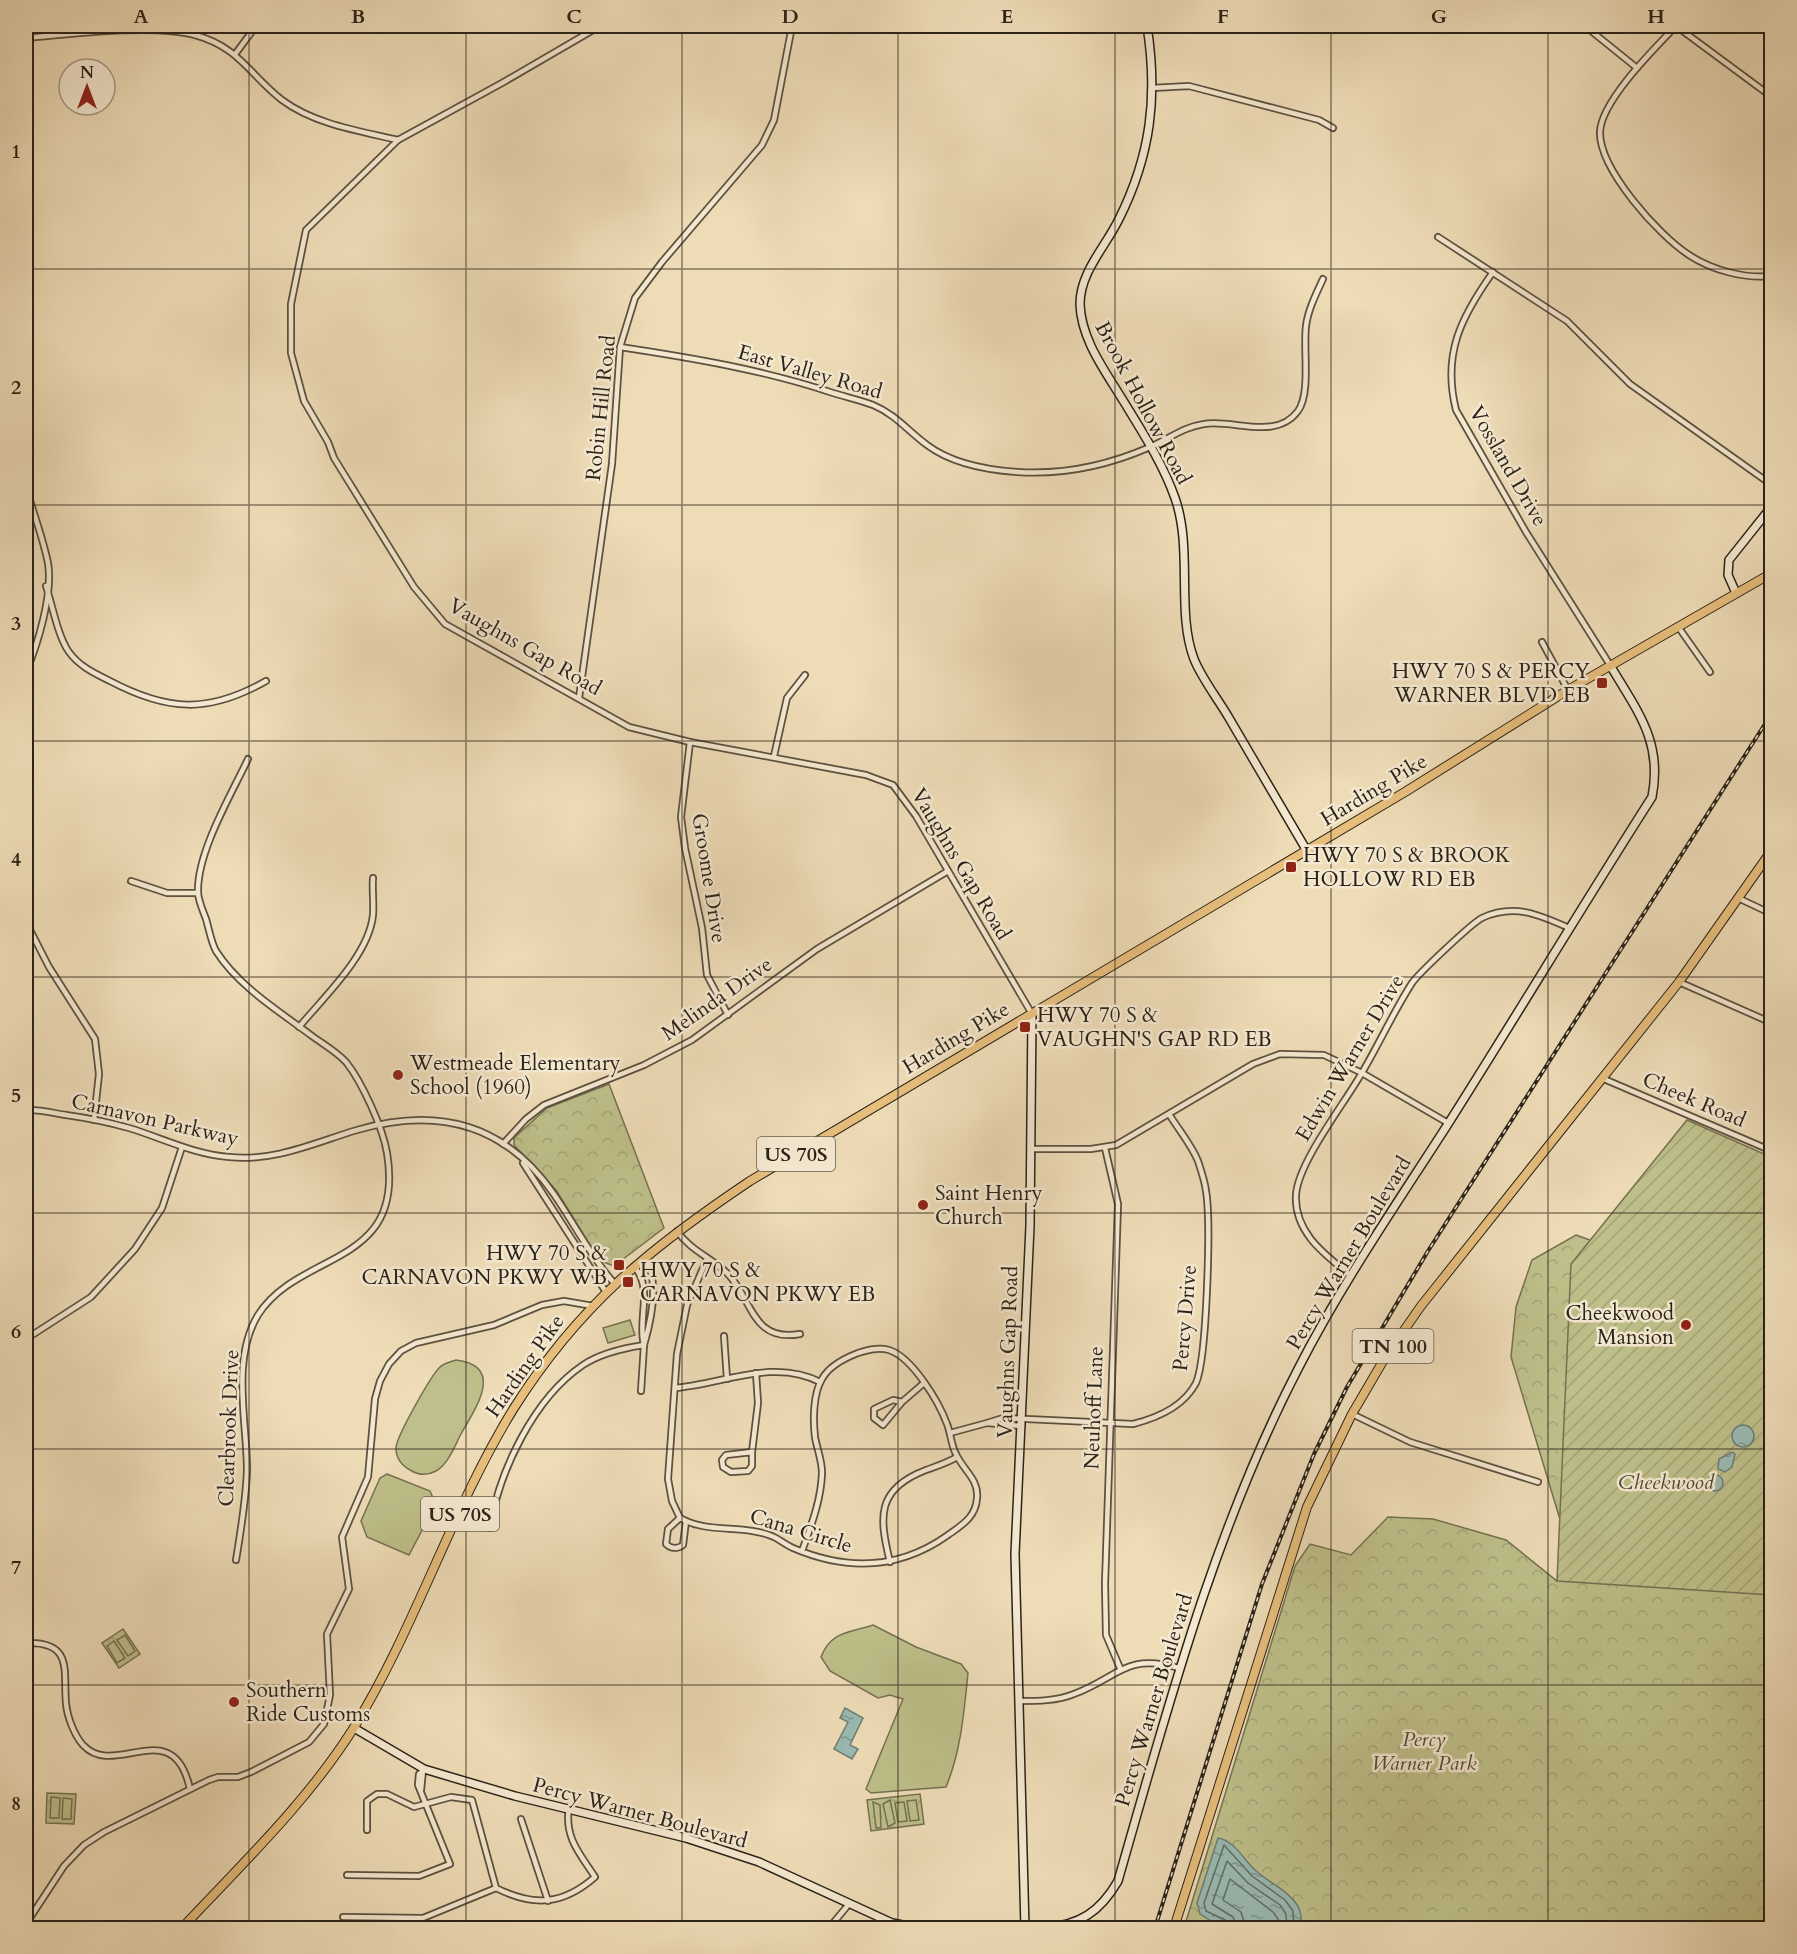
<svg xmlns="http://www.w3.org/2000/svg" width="1797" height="1954" font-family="Cardo,serif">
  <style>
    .forest { fill: url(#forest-crowns); stroke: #747152; stroke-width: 1.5 }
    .garden { fill: url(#garden-furrows); stroke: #747152; stroke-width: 1.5 }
    .pitch { fill: #bebf8a; stroke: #747152; stroke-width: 1.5 }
    .water { fill: url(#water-ripples); stroke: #6e7e75; stroke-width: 1.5 }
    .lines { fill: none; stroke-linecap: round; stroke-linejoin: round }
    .shore { stroke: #626e66; stroke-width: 1.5 }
    .street-casing { stroke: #5c5140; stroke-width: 8 }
    .secondary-casing { stroke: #2b2319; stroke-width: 10 }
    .primary-casing { stroke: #2b2319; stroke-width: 10 }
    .street { stroke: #f4e8d0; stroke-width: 4.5 }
    .secondary { stroke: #f4e8d0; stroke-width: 7 }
    .primary { stroke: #e7be7c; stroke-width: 8 }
    .rail-casing { stroke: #2b2319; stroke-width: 4 }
    .rail { stroke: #f4e8d0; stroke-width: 1.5; stroke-dasharray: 4.5; stroke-linecap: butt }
    .grid { fill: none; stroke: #2b2319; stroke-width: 1.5; stroke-opacity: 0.55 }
    .poi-dot { fill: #8f2418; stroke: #f4e8d0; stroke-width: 2 }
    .labels { text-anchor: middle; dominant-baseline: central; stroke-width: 5; stroke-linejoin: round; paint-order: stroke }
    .shield { fill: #f4e8d0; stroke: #675e50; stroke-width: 1.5 }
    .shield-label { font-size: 20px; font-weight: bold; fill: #2b2319 }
    .street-label { font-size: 21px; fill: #2b2319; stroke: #f4e8d0 }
    .poi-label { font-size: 21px; fill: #2b2319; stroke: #f4e8d0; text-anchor: start }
    .park-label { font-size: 21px; font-style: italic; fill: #504a35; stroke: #f4e8d0 }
    .neatline { fill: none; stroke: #2b2319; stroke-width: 2 }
    .grid-label { font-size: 20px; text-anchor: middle; font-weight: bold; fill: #2b2319 }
  </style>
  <defs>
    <pattern id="forest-crowns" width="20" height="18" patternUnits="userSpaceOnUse" patternTransform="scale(1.5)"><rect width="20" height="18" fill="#bebf8a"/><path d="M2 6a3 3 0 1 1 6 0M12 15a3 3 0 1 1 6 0" fill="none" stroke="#a3a476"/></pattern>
    <pattern id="garden-furrows" width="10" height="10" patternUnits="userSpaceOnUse" patternTransform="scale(1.5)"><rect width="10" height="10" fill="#bebf8a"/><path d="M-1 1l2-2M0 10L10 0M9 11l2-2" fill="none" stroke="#a3a476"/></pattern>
    <pattern id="water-ripples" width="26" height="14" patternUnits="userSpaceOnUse" patternTransform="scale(1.5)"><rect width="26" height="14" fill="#9abab3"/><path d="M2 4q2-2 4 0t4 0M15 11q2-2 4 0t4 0" fill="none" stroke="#7e9791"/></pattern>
  </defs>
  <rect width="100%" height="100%" fill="#eedcb7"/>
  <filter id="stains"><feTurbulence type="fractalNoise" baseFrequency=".00333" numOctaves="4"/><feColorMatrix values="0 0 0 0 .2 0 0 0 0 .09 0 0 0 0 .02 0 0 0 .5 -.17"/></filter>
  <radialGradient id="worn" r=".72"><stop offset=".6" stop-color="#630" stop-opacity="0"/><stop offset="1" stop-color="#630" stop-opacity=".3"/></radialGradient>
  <g class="forest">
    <path d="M 609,1084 L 664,1228 L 614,1266 L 600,1261 L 556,1190 L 514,1145 L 514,1138 L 547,1108 Z"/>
    <path d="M 1576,1235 L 1637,1257 L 1771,1589 L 1771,1928 L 1184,1928 L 1295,1566 L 1310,1544 L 1351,1555 L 1388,1517 L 1433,1519 L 1506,1540 L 1557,1581 L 1565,1536 L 1511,1357 L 1516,1307 L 1532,1260 Z"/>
    <path d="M 123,1629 L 140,1654 L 119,1668 L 102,1643 Z"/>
    <path d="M 47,1793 L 76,1794 L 74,1824 L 46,1823 Z"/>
    <path d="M 920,1794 L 924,1824 L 871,1831 L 867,1800 Z"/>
  </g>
  <path class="garden" d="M 1687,1120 L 1771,1157 L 1771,1177 L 1766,1190 L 1772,1193 L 1771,1595 L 1557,1581 L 1571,1264 Z"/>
  <g class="pitch">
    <path d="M 630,1320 L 635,1335 L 608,1343 L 603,1328 Z"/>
    <path d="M 456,1360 C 506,1366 475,1409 461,1434 C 455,1445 448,1465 436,1471 C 427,1476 418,1475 410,1470 C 401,1465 396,1458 396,1448 C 396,1437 431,1376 439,1368 C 443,1363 450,1362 456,1360 Z"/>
    <path d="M 387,1474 L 430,1491 L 433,1498 L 426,1516 L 429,1517 L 409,1555 L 367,1537 L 361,1521 L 380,1478 Z"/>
    <path d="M 873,1625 L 916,1647 L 961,1664 L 968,1673 C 964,1712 961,1751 946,1787 L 871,1793 L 866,1789 L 903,1699 L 890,1695 L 878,1698 L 830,1671 L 821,1657 C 831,1631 849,1633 873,1625 Z"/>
    <path d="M 125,1635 L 135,1651 L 128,1656 L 117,1640 Z"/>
    <path d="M 114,1641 L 125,1658 L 117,1663 L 107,1646 Z"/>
    <path d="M 51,1797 L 60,1798 L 59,1818 L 50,1818 Z"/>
    <path d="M 63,1798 L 72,1799 L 71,1819 L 62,1819 Z"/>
    <path d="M 890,1800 L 895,1823 L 888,1827 L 883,1804 Z"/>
    <path d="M 916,1800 L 919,1820 L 910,1821 L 907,1801 Z"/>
    <path d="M 873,1802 L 880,1805 L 881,1828 L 876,1828 Z"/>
    <path d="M 904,1802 L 907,1821 L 898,1822 L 895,1803 Z"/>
  </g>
  <g class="water">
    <circle cx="1743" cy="1436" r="11"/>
    <path d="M 1732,1452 L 1735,1454 L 1732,1467 L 1725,1472 L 1718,1469 L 1719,1459 Z"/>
    <circle cx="1715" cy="1483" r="8"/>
    <path d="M 845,1708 L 863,1718 L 850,1745 L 858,1749 L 852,1759 L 834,1749 L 848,1722 L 840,1718 Z"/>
    <path d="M 1218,1838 C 1235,1841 1243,1859 1255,1870 C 1269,1883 1288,1890 1298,1906 C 1302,1914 1302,1920 1300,1928 C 1266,1929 1228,1935 1200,1914 L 1197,1903 Z"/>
  </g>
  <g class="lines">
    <g class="shore">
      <path d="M 1230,1928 L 1227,1921 L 1206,1911 L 1204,1903 L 1224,1845 L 1252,1876 L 1285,1900 L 1293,1911 L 1294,1928"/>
      <path d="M 1237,1928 L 1233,1917 L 1212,1904 L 1227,1861 L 1248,1883 L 1280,1905 L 1286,1914 L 1287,1928"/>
      <path d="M 1246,1928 L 1241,1912 L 1223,1900 L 1230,1879 L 1273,1912 L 1278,1919 L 1278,1928"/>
    </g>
    <g class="street-casing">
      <g id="street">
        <path d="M 835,26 L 857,28 L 872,26"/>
        <path d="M 1585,26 L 1637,68"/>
        <path d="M 1676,26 C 1655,48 1601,101 1600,132 C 1599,169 1659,236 1689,255 C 1712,270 1744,279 1772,276"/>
        <path d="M 1676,26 L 1772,97"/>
        <path d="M 26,38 C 71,34 152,24 195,35 C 239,47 249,74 282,100 C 314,124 359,131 398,140 L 502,83 L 600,26"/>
        <path d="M 236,53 L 256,26"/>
        <path d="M 1152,88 L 1189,86 L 1319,120 L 1333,128"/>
        <path d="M 398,140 L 306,230 L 291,304 L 291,353 L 304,401 L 328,442 L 334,458 L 414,587 L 445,624 L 629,727 L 690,742 L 866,775 L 893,785 L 916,816 L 1032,1014"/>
        <path d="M 1438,237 L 1567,321 L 1630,384 L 1772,485"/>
        <path d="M 1493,272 C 1461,317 1442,354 1456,410 L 1526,532 L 1610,665"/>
        <path d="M 620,347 C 693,358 764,370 833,393 C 846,397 860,400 873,405 C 895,414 908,431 927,445 C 951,463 988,470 1017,472 C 1063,475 1109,465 1150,447 C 1169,439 1183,427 1204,424 C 1234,419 1276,441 1298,411 C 1311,393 1303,349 1306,326 C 1308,310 1316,294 1323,279"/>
        <path d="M 26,487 C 33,512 43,538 48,563 C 53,594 38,644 26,672"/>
        <path d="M 46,586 C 52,604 58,637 69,652 C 79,666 94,673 110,681 C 167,711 208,714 266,681"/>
        <path d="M 1679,628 L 1710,672"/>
        <path d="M 1542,642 L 1568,690"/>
        <path d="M 579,698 L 612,464 L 620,347 L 635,298 L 662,262 L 762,145 L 774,120 L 792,26"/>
        <path d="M 690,742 L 681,817 L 685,848 L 702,928 L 707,975 L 728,1015"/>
        <path d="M 774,756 L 787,698 L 805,675"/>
        <path d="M 131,881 L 167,893 L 197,893"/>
        <path d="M 1738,898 L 1772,914"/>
        <path d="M 26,922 L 49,967 L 95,1039 L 99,1074 L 94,1120"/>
        <path d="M 1679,982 L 1772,1023"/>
        <path d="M 299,1027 C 324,997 369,955 373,915 C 374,903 372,891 373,878"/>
        <path d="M 1604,1079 L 1772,1151"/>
        <path d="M 26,1110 C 39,1109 53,1113 66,1115 C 87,1118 108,1122 129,1128 C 162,1138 193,1154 229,1157 C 274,1162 314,1143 357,1130 C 436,1107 504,1123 553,1193 C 574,1223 590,1256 614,1283"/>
        <path d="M 503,1144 L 526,1119 L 544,1105 L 644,1065 L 692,1040 L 817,949 L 948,871"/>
        <path d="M 1105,1148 L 1118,1204 L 1105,1584 L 1106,1635 L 1120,1668"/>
        <path d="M 1032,1149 L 1091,1149 L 1116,1145 L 1253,1064 L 1280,1054 L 1324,1055 L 1362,1073 L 1448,1123"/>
        <path d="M 523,1163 L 606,1292"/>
        <path d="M 677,1231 C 690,1250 710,1257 727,1273 C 752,1297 751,1343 800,1334"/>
        <path d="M 707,1259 L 687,1305 L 677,1354 L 668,1479 L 672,1501 L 680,1518 C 707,1534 745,1524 774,1537 C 780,1540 786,1545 793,1548 C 847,1571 899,1570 948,1535 C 962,1525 976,1517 977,1498 C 979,1479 963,1470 956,1454 C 951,1445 951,1434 947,1424 C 939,1402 912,1357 889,1350 C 878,1347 868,1350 858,1353 C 845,1358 829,1366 822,1379 C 813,1394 813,1420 815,1437 C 817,1449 822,1460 822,1473 C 821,1501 811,1526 802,1551"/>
        <path d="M 634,1266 C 654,1290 637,1318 644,1345 C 651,1321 660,1281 645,1259"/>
        <path d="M 1350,1275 C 1324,1254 1294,1232 1296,1195 C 1298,1162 1345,1103 1363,1071 C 1380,1042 1394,1011 1412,983 C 1419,973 1472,923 1482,918 C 1514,903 1540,915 1569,928"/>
        <path d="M 724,1336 L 727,1379"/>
        <path d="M 26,1339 L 91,1297 L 135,1249 L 162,1208 L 182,1147"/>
        <path d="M 675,1388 C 723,1384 774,1358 820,1382"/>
        <path d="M 902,1402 L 883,1425 L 874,1418 L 874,1409 L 893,1400 L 902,1402 L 924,1383"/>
        <path d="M 1352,1414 L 1410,1442 L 1538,1482"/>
        <path d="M 1022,1426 L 987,1423 L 1003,1418 L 1133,1424 C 1157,1418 1184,1406 1196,1383 C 1207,1358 1211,1221 1206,1191 C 1205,1182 1201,1170 1198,1161 C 1191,1144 1178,1129 1169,1114"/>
        <path d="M 950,1433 L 987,1423"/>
        <path d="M 752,1452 L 752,1466 L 748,1471 L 731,1472 L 723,1467 L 722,1460 L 726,1455 L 752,1452 L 758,1403 L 756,1373"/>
        <path d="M 680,1518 L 668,1529 L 666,1544 C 671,1549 678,1549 683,1545 L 686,1521"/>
        <path d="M 490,1528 C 499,1471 534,1398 583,1365 C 601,1353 624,1348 644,1345 L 641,1391"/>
        <path d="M 236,1560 C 241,1530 246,1500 247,1470 C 247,1422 231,1359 258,1315 C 299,1250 406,1268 387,1153 C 383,1128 362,1082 346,1062 C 337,1052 323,1044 312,1036 C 279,1011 239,987 216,951 C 211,942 209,929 206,919 C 203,911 198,900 198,892 C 197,852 231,795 248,759"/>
        <path d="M 890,1562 C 879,1517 876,1489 926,1470 C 937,1466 947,1463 957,1457"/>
        <path d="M 26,1643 C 74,1641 63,1672 66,1703 C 67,1716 74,1735 83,1745 C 115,1780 173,1712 190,1789"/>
        <path d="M 1019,1701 C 1037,1701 1057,1701 1074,1694 C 1119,1677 1125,1653 1179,1668"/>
        <path d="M 421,1790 L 423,1770"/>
        <path d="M 521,1819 L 548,1901"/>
        <path d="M 367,1830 L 367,1801 L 377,1794 L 387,1794 L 414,1807 L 451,1797 L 472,1800 L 496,1888 C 534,1907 563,1905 595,1877 C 580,1854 564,1837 569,1808"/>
        <path d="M 347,1875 L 419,1876 L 450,1864 L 418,1785 L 419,1774 L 423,1771"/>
        <path d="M 343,1917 L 423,1918 L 496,1888"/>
        <path d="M 26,1924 L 64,1866 L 84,1845 L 104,1832 L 209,1780 L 218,1777 L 238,1777 L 251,1772 L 309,1742 L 324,1724 L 330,1695 L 327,1634 L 349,1589 L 342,1537 L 368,1477 L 375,1399 L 380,1381 L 389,1364 L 401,1351 L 416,1343 L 494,1325 L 542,1305 L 564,1301 L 593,1306"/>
        <path d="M 829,1928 L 849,1904"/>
      </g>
    </g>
    <g class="secondary-casing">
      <g id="secondary">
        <path d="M 1147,26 C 1158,96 1151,155 1119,219 C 1106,246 1080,272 1080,304 C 1081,340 1106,372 1124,402 C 1143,433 1163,464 1175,498 C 1193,549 1176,612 1194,659 C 1202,679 1218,699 1229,718 C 1255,762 1281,806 1307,851"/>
        <path d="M 1736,593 L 1728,575 L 1729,560 L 1772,506"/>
        <path d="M 354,1728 L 424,1769 L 515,1796 L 686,1838 L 759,1862 L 892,1923 L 919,1928"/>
        <path d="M 1025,1928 L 1015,1554 L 1030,1226 L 1032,1014"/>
        <path d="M 1044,1928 C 1080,1925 1100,1912 1118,1881 C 1168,1707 1214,1531 1298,1369 C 1342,1283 1396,1205 1448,1124 C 1517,1015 1583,905 1652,797 C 1663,741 1637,711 1610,665"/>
      </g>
    </g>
    <g class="primary-casing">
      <g id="primary">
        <path d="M 182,1928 C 241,1865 307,1802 353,1729 C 416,1627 451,1510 514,1408 C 579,1305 650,1248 750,1181 L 1405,792 L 1568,690 L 1772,573"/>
        <path d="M 1174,1928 L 1307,1507 L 1352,1414 L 1386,1356 L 1421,1306 L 1679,982 L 1772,850"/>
      </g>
    </g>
    <use href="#street" class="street"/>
    <use href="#secondary" class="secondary"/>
    <use href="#primary" class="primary"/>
    <g class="rail-casing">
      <path id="rail" d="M 1155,1928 L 1262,1584 L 1314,1454 L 1347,1387 L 1428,1251 L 1772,713"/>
    </g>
    <use href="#rail" class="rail"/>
  </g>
  <path class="grid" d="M 249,26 L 249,1928M 466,26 L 466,1928M 682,26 L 682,1928M 898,26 L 898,1928M 1115,26 L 1115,1928M 1331,26 L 1331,1928M 1548,26 L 1548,1928M 26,269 L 1772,269M 26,505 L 1772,505M 26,741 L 1772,741M 26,977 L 1772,977M 26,1213 L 1772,1213M 26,1449 L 1772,1449M 26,1685 L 1772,1685"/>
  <g class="poi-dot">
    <rect x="1596" y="677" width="12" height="12" rx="3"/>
    <rect x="1285" y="861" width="12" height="12" rx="3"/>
    <rect x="1019" y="1021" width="12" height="12" rx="3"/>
    <circle cx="398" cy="1075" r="6"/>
    <circle cx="923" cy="1205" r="6"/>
    <rect x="613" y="1259" width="12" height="12" rx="3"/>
    <rect x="622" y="1276" width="12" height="12" rx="3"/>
    <circle cx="1686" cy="1325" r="6"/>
    <circle cx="234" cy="1702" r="6"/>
  </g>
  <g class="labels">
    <g class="shield">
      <rect x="757" y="1137" width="78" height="34" rx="4.5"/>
      <rect x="1352.5" y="1329" width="81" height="34" rx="4.5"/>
      <rect x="421" y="1497" width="78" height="34" rx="4.5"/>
    </g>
    <g class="shield-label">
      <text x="796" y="1154">US 70S</text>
      <text x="1393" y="1346">TN 100</text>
      <text x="460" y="1514">US 70S</text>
    </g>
    <g class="street-label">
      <text transform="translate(810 372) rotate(16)">East Valley Road</text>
      <text transform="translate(1143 403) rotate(62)">Brook Hollow Road</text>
      <text transform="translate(601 408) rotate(-84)">Robin Hill Road</text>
      <text transform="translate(1508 466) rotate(60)">Vossland Drive</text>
      <text transform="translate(525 647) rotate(30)">Vaughns Gap Road</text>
      <text transform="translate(1374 790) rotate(-31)">Harding Pike</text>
      <text transform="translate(961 864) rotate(59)">Vaughns Gap Road</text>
      <text transform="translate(709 878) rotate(81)">Groome Drive</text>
      <text transform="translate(717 999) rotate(-35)">Melinda Drive</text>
      <text transform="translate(956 1038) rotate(-31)">Harding Pike</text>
      <text transform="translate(1350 1058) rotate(-59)">Edwin Warner Drive</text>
      <text transform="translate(1694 1100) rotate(23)">Cheek Road</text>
      <text transform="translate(155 1120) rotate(13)">Carnavon Parkway</text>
      <text transform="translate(1349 1253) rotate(-59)">Percy Warner Boulevard</text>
      <text transform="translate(1185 1318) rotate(-85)">Percy Drive</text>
      <text transform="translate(1008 1352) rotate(-88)">Vaughns Gap Road</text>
      <text transform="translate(525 1366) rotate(-55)">Harding Pike</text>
      <text transform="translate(1094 1408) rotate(-88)">Neuhoff Lane</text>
      <text transform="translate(229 1428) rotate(-88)">Clearbrook Drive</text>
      <text transform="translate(801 1531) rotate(17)">Cana Circle</text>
      <text transform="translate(1154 1700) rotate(-73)">Percy Warner Boulevard</text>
      <text transform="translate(640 1813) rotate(15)">Percy Warner Boulevard</text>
    </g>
    <g class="poi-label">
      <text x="1590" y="671" text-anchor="end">HWY 70 S &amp; PERCY<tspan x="1590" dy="24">WARNER BLVD EB</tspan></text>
      <text x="1303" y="855">HWY 70 S &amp; BROOK<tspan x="1303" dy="24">HOLLOW RD EB</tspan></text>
      <text x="1037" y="1015">HWY 70 S &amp;<tspan x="1037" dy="24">VAUGHN'S GAP RD EB</tspan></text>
      <text x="410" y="1063">Westmeade Elementary<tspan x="410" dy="24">School (1960)</tspan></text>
      <text x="935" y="1193">Saint Henry<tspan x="935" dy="24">Church</tspan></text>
      <text x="607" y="1253" text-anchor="end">HWY 70 S &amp;<tspan x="607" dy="24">CARNAVON PKWY WB</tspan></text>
      <text x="640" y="1270">HWY 70 S &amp;<tspan x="640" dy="24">CARNAVON PKWY EB</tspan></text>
      <text x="1674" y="1313" text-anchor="end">Cheekwood<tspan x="1674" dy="24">Mansion</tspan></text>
      <text x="246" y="1690">Southern<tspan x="246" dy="24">Ride Customs</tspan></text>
    </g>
    <g class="park-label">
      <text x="1666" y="1482">Cheekwood</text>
      <text x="1424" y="1739">Percy<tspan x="1424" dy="24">Warner Park</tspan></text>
    </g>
  </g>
  <rect width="1797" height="1954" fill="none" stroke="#eedcb7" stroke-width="66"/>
  <g transform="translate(87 87)"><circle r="28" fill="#f4e8d0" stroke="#a49987" stroke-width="1.5"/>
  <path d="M0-4.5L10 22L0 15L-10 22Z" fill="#8f2418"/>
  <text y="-9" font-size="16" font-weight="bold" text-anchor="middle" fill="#2b2319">N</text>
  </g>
  <rect x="33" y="33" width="1731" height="1888" class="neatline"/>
  <g class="grid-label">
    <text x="141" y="23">A</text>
    <text x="358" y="23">B</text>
    <text x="574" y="23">C</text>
    <text x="790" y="23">D</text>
    <text x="1007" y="23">E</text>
    <text x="1223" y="23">F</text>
    <text x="1439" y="23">G</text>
    <text x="1656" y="23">H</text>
    <text x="16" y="158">1</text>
    <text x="16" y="394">2</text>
    <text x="16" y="630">3</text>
    <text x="16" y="866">4</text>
    <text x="16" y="1102">5</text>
    <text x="16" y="1338">6</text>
    <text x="16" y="1574">7</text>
    <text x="16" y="1810">8</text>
  </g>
  <rect width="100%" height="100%" filter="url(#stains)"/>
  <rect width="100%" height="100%" fill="url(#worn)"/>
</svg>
